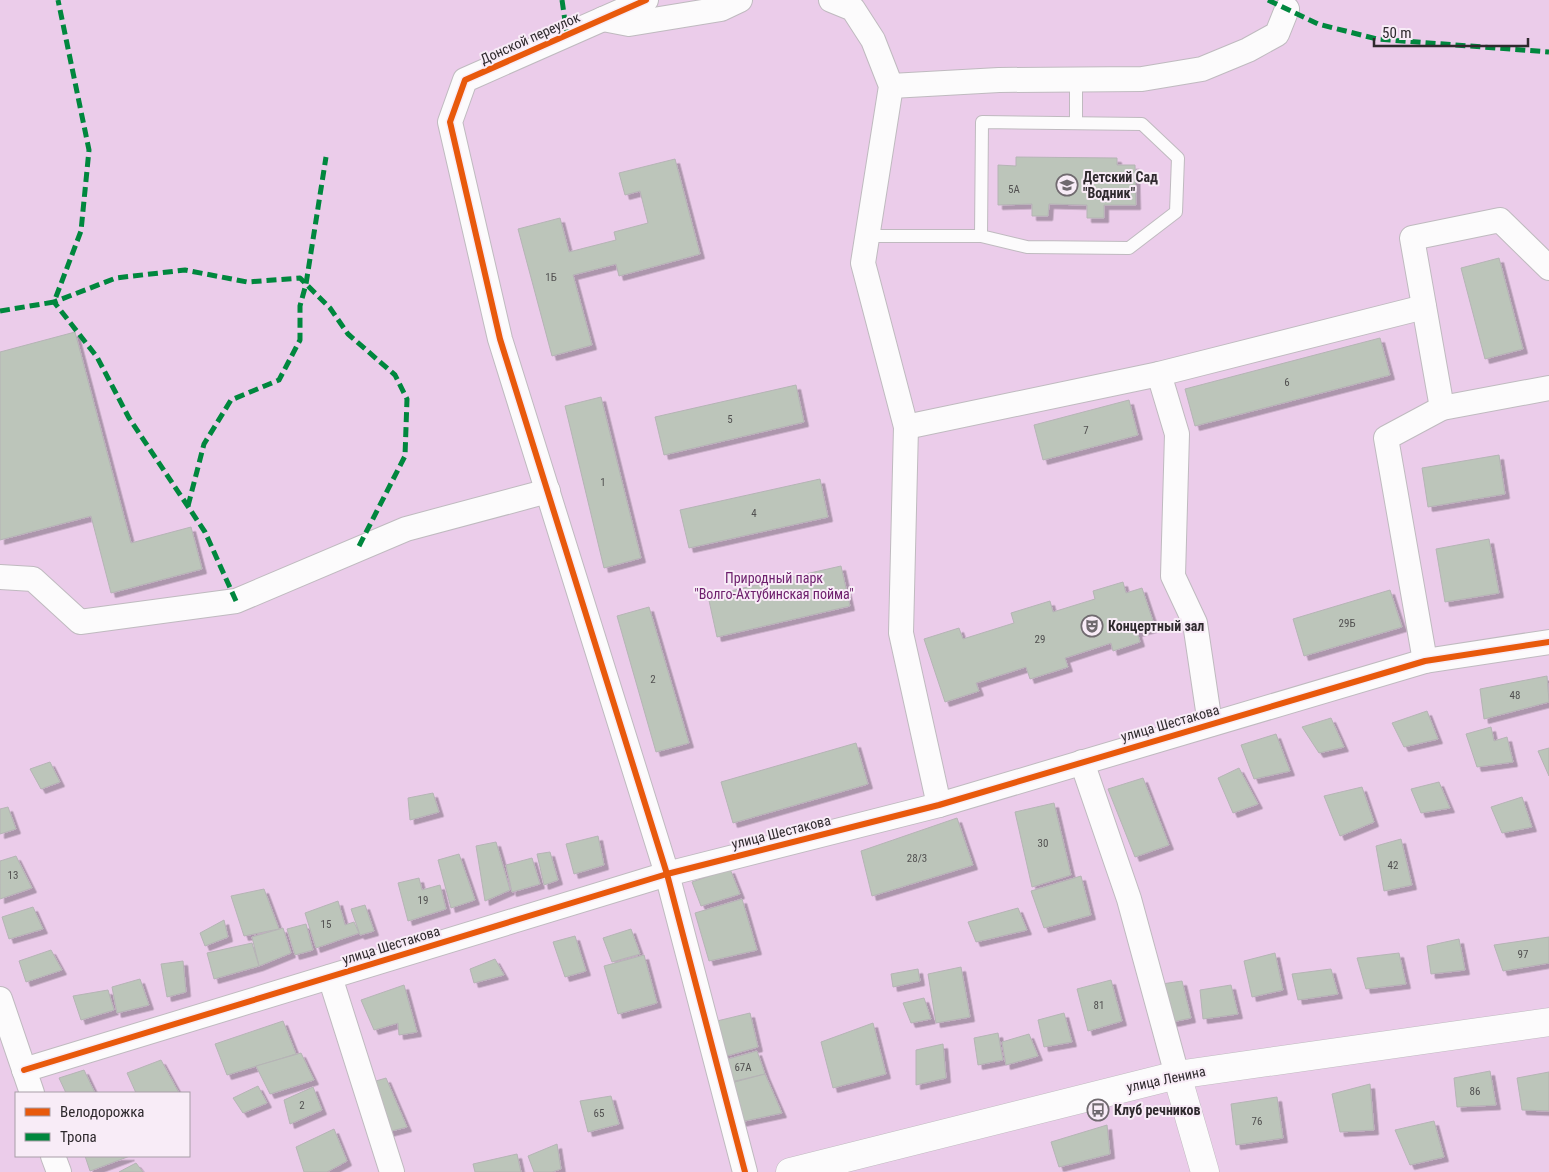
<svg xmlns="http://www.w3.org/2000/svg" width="1549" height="1172" font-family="'Roboto Condensed',sans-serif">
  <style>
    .green { fill: #ebccea; fill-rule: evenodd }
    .building { fill: #bcc5ba; stroke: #b5b4b5; filter: url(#shadow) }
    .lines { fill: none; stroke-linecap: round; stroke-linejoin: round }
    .service-casing { stroke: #bfbabf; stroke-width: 14 }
    .minor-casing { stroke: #bfbabf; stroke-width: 26 }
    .tertiary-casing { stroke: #bfbabf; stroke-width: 29 }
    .service { stroke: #fcfbfc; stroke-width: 12 }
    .minor { stroke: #fcfbfc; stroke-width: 24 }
    .tertiary { stroke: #fcfbfc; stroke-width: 28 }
    .quiet { stroke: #00873e; stroke-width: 5; stroke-dasharray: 10 5; stroke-linecap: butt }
    .cycleway-casing { stroke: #f8ecf7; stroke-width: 9 }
    .cycleway { stroke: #e8590c; stroke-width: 6 }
    .labels { text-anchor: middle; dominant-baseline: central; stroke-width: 4; stroke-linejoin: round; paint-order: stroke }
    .number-label { font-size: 11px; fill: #525151 }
    .street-label { font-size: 14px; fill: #2f2a2e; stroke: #f8ecf7 }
    .poi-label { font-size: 14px; font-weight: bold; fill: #2f2a2e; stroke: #f8ecf7; text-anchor: start }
    .park-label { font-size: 14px; fill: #6e206d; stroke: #f8ecf7 }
  </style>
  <defs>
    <filter id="shadow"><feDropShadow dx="4.5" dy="4.5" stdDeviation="0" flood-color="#0004"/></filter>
  </defs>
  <rect width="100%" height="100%" fill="#e8e2e8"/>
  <path class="green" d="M 0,0 L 1549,0 L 1549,1172 L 0,1172 ZM 16,1093 L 189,1093 L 189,1156 L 16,1156 Z"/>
  <g class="building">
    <path d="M 1016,157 L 1117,158 L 1117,165 L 1135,165 L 1136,205 L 1104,205 L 1104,218 L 1087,218 L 1087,205 L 1049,204 L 1048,216 L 1032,216 L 1032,204 L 998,205 L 998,165 L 1016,166 Z"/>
    <path d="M 675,159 L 700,254 L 619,276 L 616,264 L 573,275 L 592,345 L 552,356 L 518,229 L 560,218 L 569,252 L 616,240 L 614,232 L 648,223 L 640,191 L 625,195 L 619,173 Z"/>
    <path d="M 1499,258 L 1523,349 L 1485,359 L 1461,268 Z"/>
    <path d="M 75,332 L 131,543 L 191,527 L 202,569 L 111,593 L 91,516 L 0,540 L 0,352 Z"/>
    <path d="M 1380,338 L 1390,375 L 1195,426 L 1185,389 Z"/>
    <path d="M 796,385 L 804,422 L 664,455 L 655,417 Z"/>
    <path d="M 601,397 L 641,558 L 604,568 L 565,406 Z"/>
    <path d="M 1129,400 L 1138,435 L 1043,460 L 1034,425 Z"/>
    <path d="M 1499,455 L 1505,494 L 1428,507 L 1422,468 Z"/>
    <path d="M 820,479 L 828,517 L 689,548 L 680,510 Z"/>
    <path d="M 1489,539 L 1499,593 L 1445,602 L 1436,549 Z"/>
    <path d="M 841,566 L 850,606 L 717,637 L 708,596 Z"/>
    <path d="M 1123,582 L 1126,593 L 1142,588 L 1155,627 L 1137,632 L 1140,642 L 1113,651 L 1111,643 L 1065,658 L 1068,667 L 1030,679 L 1026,667 L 976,683 L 979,691 L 945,702 L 924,639 L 959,628 L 963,639 L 1014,623 L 1011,613 L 1050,601 L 1053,612 L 1095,599 L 1093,591 Z"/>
    <path d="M 1390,590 L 1402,627 L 1304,656 L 1293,619 Z"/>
    <path d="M 649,607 L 689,743 L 656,752 L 617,616 Z"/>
    <path d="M 1547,676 L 1549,702 L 1484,719 L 1480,689 Z"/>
    <path d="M 1427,711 L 1438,739 L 1404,747 L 1392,723 Z"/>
    <path d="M 1331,718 L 1344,747 L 1319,753 L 1302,727 Z"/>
    <path d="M 1491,727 L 1494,741 L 1507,737 L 1513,762 L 1477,767 L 1466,734 Z"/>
    <path d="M 1276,734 L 1290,771 L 1254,779 L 1241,745 Z"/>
    <path d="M 856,743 L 868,784 L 733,823 L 721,782 Z"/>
    <path d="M 1549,748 L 1549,776 L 1538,751 Z"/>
    <path d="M 50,762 L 60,782 L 41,789 L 30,769 Z"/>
    <path d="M 1239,768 L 1258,804 L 1233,813 L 1218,778 Z"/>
    <path d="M 1143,778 L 1169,845 L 1135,857 L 1108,789 Z"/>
    <path d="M 1439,782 L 1450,808 L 1421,813 L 1411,789 Z"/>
    <path d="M 1362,787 L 1374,822 L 1340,836 L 1324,796 Z"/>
    <path d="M 433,793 L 439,812 L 410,820 L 408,798 Z"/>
    <path d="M 1522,797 L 1532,827 L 1502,833 L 1491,807 Z"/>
    <path d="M 1054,803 L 1071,875 L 1032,887 L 1015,812 Z"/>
    <path d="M 8,807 L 16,829 L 0,834 L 0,809 Z"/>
    <path d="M 957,818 L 973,865 L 872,896 L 861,851 Z"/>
    <path d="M 598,836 L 604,865 L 574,874 L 566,844 Z"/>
    <path d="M 1401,839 L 1412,885 L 1384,891 L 1376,846 Z"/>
    <path d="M 496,842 L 510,890 L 485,901 L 476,846 Z"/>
    <path d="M 550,852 L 558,880 L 544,885 L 537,854 Z"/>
    <path d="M 459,854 L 475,900 L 451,908 L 438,860 Z"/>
    <path d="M 16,856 L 32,888 L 0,899 L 0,861 Z"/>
    <path d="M 532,858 L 540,884 L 512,892 L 506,865 Z"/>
    <path d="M 730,869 L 740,894 L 701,906 L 692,882 Z"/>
    <path d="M 1081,876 L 1091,915 L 1044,928 L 1031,891 Z"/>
    <path d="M 419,878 L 422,890 L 440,885 L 446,909 L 408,921 L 398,883 Z"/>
    <path d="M 264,889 L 279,929 L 244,936 L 231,896 Z"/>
    <path d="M 742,899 L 757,950 L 709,961 L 695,913 Z"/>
    <path d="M 338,901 L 345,925 L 354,922 L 359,933 L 316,948 L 305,913 Z"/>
    <path d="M 365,905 L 374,931 L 360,935 L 351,909 Z"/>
    <path d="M 33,907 L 43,929 L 9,939 L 2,917 Z"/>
    <path d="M 1018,908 L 1027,930 L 976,942 L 968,922 Z"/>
    <path d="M 224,920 L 228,937 L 205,946 L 200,933 Z"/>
    <path d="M 306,924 L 313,950 L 295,955 L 287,929 Z"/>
    <path d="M 283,928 L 291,953 L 259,966 L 252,937 Z"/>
    <path d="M 631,929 L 640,954 L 612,962 L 603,938 Z"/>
    <path d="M 575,936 L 586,971 L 565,977 L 553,942 Z"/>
    <path d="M 1549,937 L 1549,963 L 1503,971 L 1494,945 Z"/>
    <path d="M 1459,939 L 1465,970 L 1431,974 L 1427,946 Z"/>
    <path d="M 252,943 L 259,966 L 214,979 L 207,953 Z"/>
    <path d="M 51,950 L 62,970 L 26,982 L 19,961 Z"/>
    <path d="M 1275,953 L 1283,990 L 1252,997 L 1244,961 Z"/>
    <path d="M 1399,953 L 1406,984 L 1366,989 L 1357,958 Z"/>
    <path d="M 644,955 L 657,1003 L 618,1014 L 604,966 Z"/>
    <path d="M 495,959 L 504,975 L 474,983 L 470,969 Z"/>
    <path d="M 183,961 L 186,992 L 167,997 L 161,964 Z"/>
    <path d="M 961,967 L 970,1017 L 936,1023 L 928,974 Z"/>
    <path d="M 918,969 L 920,981 L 893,987 L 891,974 Z"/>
    <path d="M 1331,969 L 1338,994 L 1298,1000 L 1292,974 Z"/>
    <path d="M 140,979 L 149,1005 L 117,1013 L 112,987 Z"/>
    <path d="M 1111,980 L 1122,1021 L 1088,1031 L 1077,989 Z"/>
    <path d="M 1182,981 L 1191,1018 L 1163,1024 L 1155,985 Z"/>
    <path d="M 404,985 L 417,1032 L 399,1035 L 398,1023 L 374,1030 L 361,1000 Z"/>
    <path d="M 1231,985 L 1238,1014 L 1203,1019 L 1200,990 Z"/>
    <path d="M 108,990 L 114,1010 L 81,1020 L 73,996 Z"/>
    <path d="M 924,998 L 931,1019 L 911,1023 L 903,1003 Z"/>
    <path d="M 750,1013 L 758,1047 L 723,1057 L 717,1021 Z"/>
    <path d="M 1064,1013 L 1072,1042 L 1044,1047 L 1038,1020 Z"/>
    <path d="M 283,1021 L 296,1054 L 227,1075 L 215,1044 Z"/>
    <path d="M 873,1023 L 886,1074 L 833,1088 L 821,1042 Z"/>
    <path d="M 998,1033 L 1003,1060 L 978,1065 L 974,1038 Z"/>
    <path d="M 1029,1034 L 1038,1056 L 1006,1065 L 1002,1042 Z"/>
    <path d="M 943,1044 L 946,1078 L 916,1085 L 916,1050 Z"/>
    <path d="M 757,1051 L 765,1074 L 731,1082 L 721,1061 Z"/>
    <path d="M 301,1053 L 314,1080 L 270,1094 L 256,1066 Z"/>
    <path d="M 161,1060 L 179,1093 L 136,1093 L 127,1073 Z"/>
    <path d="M 84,1070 L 95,1093 L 66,1093 L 59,1078 Z"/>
    <path d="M 1490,1071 L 1496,1105 L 1457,1107 L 1454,1078 Z"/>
    <path d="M 1549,1072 L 1549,1111 L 1522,1110 L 1517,1078 Z"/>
    <path d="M 765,1074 L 782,1113 L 740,1122 L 727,1084 Z"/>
    <path d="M 386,1078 L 407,1127 L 380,1134 L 359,1086 Z"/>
    <path d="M 1370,1084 L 1374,1130 L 1340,1132 L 1332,1094 Z"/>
    <path d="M 258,1086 L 267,1103 L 243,1113 L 233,1098 Z"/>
    <path d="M 313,1087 L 322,1110 L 290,1124 L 284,1100 Z"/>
    <path d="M 611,1096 L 619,1124 L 588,1132 L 580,1101 Z"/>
    <path d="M 1277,1097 L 1283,1138 L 1236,1145 L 1231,1104 Z"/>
    <path d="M 1434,1121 L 1444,1157 L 1410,1165 L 1395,1130 Z"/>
    <path d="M 1107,1125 L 1110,1154 L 1059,1167 L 1051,1142 Z"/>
    <path d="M 334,1129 L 347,1161 L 327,1172 L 304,1172 L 296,1147 Z"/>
    <path d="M 557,1144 L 561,1169 L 552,1172 L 534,1172 L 528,1156 Z"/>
    <path d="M 517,1154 L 521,1172 L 475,1172 L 473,1164 Z"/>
    <path d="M 85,1156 L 130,1156 L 90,1171 Z"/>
    <path d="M 136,1163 L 143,1172 L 119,1172 Z"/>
  </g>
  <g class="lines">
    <g class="service-casing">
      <g id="service">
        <path d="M 1076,123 L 1076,80"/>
        <path d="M 869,236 L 981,236 L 982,122 L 1142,124 L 1178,158 L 1176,212 L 1129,248 L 1027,247 L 981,236"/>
      </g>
    </g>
    <g class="minor-casing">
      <g id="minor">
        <path d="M 646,0 L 465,80 L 450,122 L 500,339 L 667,874 L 745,1172"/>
        <path d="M 831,0 L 853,9 L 873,40 L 891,86 L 863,263 L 906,427 L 901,633 L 939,805"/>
        <path d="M 603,19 L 629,24 L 721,9 L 740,0"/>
        <path d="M 891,86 L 999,80 L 1142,79 L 1202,69 L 1248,50 L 1277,34 L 1287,9"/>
        <path d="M 1159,374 L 1177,434 L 1173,576 L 1195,623 L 1210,724"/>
        <path d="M 1442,408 L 1412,238 L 1500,220 L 1549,268"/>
        <path d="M 906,427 L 1159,374 L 1424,307"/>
        <path d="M 0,577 L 33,579 L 80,622 L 236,601 L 406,529 L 548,491"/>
        <path d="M 1425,661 L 1386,438 L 1442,408 L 1549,388"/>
        <path d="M 1082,762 L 1129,899 L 1177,1075"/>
        <path d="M 330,977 L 392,1172"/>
        <path d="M 0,999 L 32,1093"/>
        <path d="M 24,1070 L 667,874 L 939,805 L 1425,661 L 1549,642"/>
        <path d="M 53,1156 L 59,1172"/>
      </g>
    </g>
    <g class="tertiary-casing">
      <g id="tertiary">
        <path d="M 1177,1075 L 1205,1172"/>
        <path d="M 790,1172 L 1177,1075 L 1549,1022"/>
      </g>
    </g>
    <use href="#service" class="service"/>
    <use href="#minor" class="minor"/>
    <use href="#tertiary" class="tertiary"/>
    <g class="quiet">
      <path d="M 562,0 L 567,35"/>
      <path d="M 1268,0 L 1318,24 L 1377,39 L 1549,52"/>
      <path d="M 0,311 L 54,302 L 81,231 L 89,150 L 58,0"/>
      <path d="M 188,506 L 204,444 L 231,400 L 279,380 L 300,340 L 300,306 L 306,284 L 326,157"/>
      <path d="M 236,601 L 205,532 L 129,418 L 97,357 L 54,302 L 116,278 L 185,270 L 247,282 L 300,278 L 330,308 L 348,334 L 395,375 L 407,399 L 405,456 L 357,550"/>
    </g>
    <g class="cycleway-casing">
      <g id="cycleway">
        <path d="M 646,0 L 465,80 L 450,122 L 500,339 L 667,874 L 745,1172"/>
        <path d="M 24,1070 L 667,874 L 939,805 L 1425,661 L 1549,642"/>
      </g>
    </g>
    <use href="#cycleway" class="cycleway"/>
  </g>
  <defs>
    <g id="school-ring" transform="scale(1.125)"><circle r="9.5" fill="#f8ecf7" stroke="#706a6f" stroke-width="1.5"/><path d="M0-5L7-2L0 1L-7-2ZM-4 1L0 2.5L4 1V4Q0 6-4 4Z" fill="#706a6f"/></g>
    <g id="theatre-ring" transform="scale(1.125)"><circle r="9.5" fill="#f8ecf7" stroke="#706a6f" stroke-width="1.5"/><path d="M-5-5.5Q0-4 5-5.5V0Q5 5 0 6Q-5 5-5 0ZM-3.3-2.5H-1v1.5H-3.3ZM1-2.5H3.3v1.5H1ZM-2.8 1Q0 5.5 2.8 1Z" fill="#706a6f"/></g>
    <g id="bus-ring" transform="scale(1.125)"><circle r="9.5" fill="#f8ecf7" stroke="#706a6f" stroke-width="1.5"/><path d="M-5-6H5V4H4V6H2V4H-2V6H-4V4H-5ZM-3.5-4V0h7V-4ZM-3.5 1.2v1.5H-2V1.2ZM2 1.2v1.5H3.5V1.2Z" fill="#706a6f"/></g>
  </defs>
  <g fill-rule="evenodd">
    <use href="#school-ring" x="1067" y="185"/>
    <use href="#theatre-ring" x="1092" y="626"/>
    <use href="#bus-ring" x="1098" y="1110"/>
  </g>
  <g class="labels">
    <g class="number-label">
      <text x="1014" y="189">5А</text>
      <text x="551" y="277">1Б</text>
      <text x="1287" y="382">6</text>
      <text x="730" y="419">5</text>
      <text x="1086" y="430">7</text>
      <text x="603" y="482">1</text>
      <text x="754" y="513">4</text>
      <text x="1347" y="623">29Б</text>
      <text x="1040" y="639">29</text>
      <text x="653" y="679">2</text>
      <text x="1515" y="695">48</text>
      <text x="1043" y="843">30</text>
      <text x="917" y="858">28/3</text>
      <text x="1393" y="865">42</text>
      <text x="13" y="875">13</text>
      <text x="423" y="900">19</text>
      <text x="326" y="924">15</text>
      <text x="1523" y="954">97</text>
      <text x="1099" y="1005">81</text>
      <text x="743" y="1067">67А</text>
      <text x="1475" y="1091">86</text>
      <text x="302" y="1105">2</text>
      <text x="599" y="1113">65</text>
      <text x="1257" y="1121">76</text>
    </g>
    <g class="street-label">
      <text transform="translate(530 38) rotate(-24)">Донской переулок</text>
      <text transform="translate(1170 723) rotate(-16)">улица Шестакова</text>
      <text transform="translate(781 832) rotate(-14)">улица Шестакова</text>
      <text transform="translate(391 945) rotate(-17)">улица Шестакова</text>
      <text transform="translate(1166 1079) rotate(-12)">улица Ленина</text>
    </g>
    <g class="poi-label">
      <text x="1083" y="177">Детский Сад<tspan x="1083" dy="16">"Водник"</tspan></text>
      <text x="1108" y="626">Концертный зал</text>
      <text x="1114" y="1110">Клуб речников</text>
    </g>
    <g class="park-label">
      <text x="774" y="578">Природный парк<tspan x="774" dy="16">"Волго-Ахтубинская пойма"</tspan></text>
    </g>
  </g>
  <rect x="15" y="1092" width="175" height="65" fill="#f8ecf7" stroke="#a89ea7"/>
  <rect x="25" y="1108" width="25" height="8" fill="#e8590c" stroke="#a89ea7"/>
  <text x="60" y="1117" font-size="15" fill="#2f2a2e">Велодорожка</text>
  <rect x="25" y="1133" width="25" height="8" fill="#00873e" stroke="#a89ea7"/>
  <text x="60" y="1142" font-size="15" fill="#2f2a2e">Тропа</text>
  <path d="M1374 38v8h154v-8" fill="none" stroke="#2f2a2e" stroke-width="2.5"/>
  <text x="1382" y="38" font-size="15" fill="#2f2a2e" stroke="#f8ecf7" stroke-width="4" paint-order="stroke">50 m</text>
</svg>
